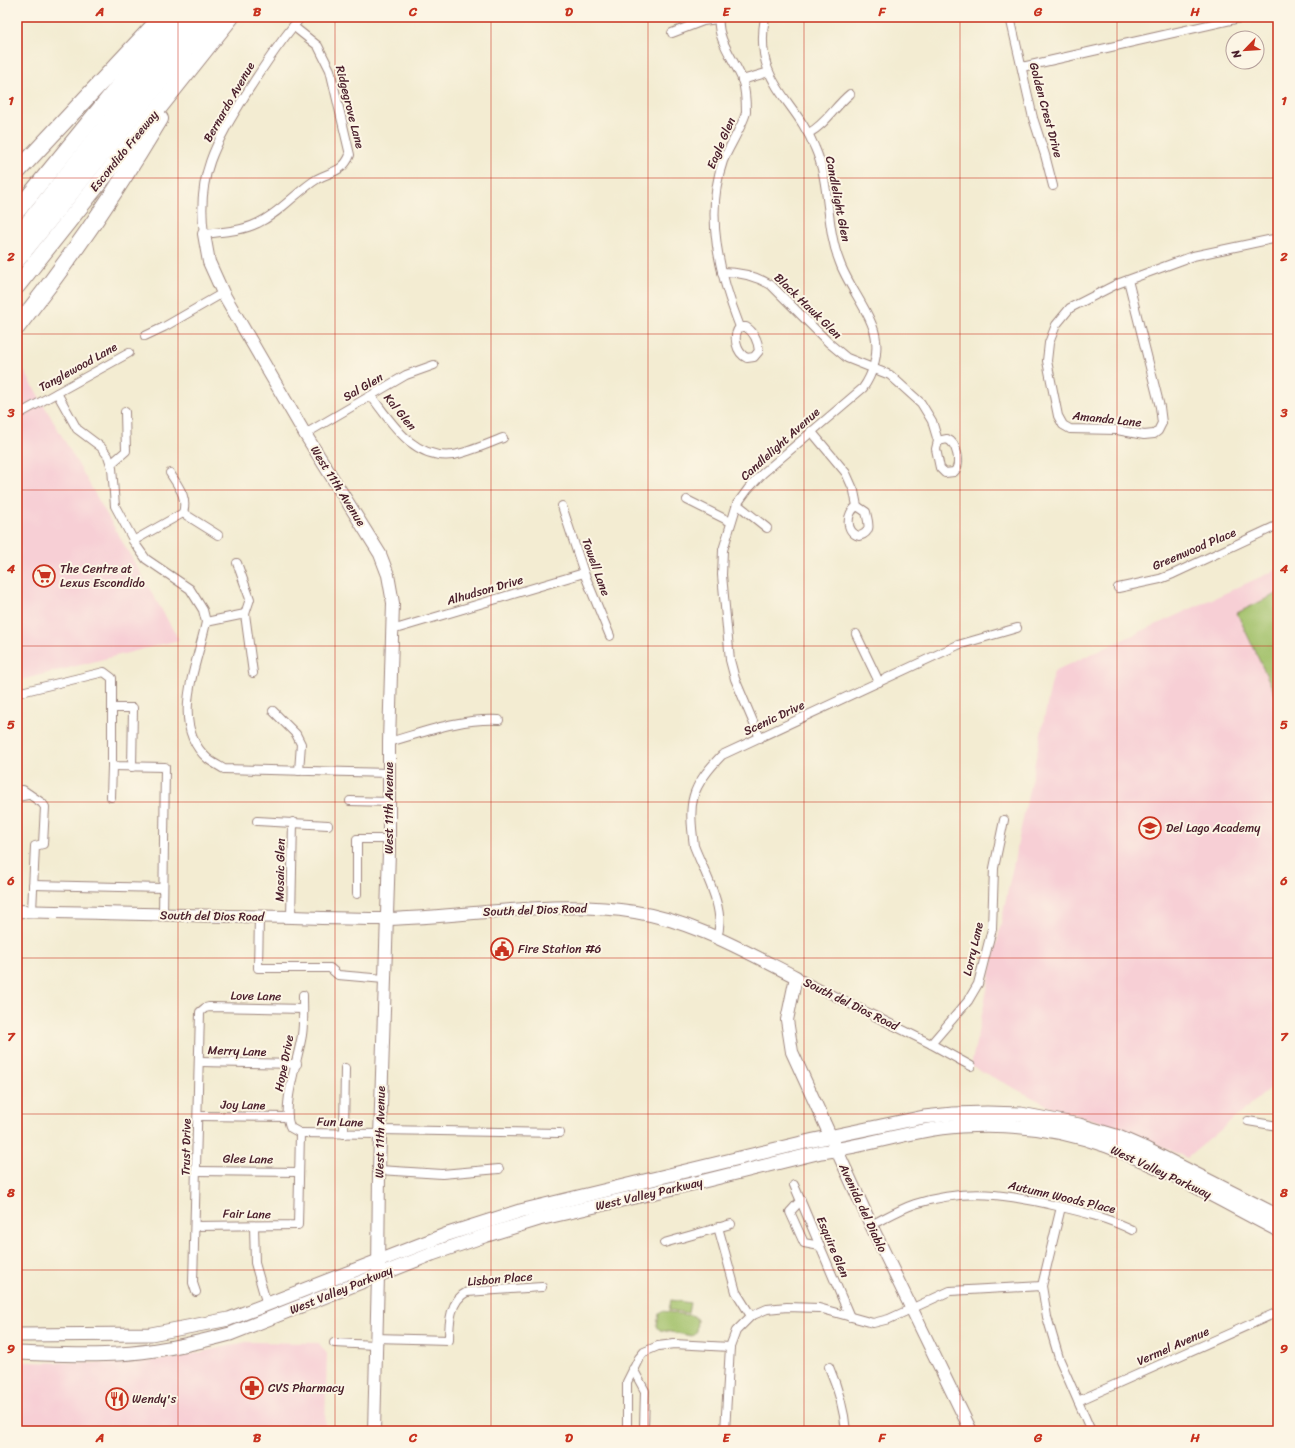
<svg xmlns="http://www.w3.org/2000/svg" width="1295" height="1448" font-family="Sriracha,sans-serif">
  <style>
    .built { fill: #f7cfd5 }
    .garden { fill: #a0c068; stroke: #75704a }
    .lines { fill: none; stroke-linecap: round; stroke-linejoin: round }
    .street-casing { stroke: #9e867e; stroke-width: 10 }
    .secondary-casing { stroke: #9e867e; stroke-width: 14 }
    .primary-casing { stroke: #9e867e; stroke-width: 15 }
    .highway-casing { stroke: #9e867e; stroke-width: 18 }
    .street { stroke: #fff; stroke-width: 8 }
    .secondary { stroke: #fff; stroke-width: 12 }
    .primary { stroke: #fff; stroke-width: 13 }
    .highway { stroke: #fff; stroke-width: 16 }
    .grid { fill: none; stroke: #c8321e; stroke-width: 1; stroke-opacity: 0.55 }
    .labels { text-anchor: middle; dominant-baseline: central; stroke-width: 4; stroke-linejoin: round; paint-order: stroke }
    .street-label { font-size: 12px; fill: #4a1f2b; stroke: #fcf5e5 }
    .poi-label { font-size: 12px; fill: #4a1f2b; stroke: #fcf5e5; text-anchor: start }
    .neatline { fill: none; stroke: #c8321e; stroke-width: 1.5 }
    .grid-label { font-size: 13px; text-anchor: middle; font-weight: bold; fill: #c8321e }
  </style>
  <rect width="100%" height="100%" fill="#fcf5e5"/>
  <filter id="ink" filterUnits="userSpaceOnUse"><feTurbulence type="fractalNoise" baseFrequency=".025" numOctaves="2"/><feDisplacementMap in="SourceGraphic" scale="8" xChannelSelector="R" yChannelSelector="G"/><feConvolveMatrix kernelMatrix="1 2 1 2 8 2 1 2 1" color-interpolation-filters="sRGB"/></filter>
  <filter id="wash" filterUnits="userSpaceOnUse"><feTurbulence type="fractalNoise" baseFrequency=".012" numOctaves="4" result="noise"/><feDisplacementMap in="SourceGraphic" scale="16" xChannelSelector="R" yChannelSelector="G"/><feGaussianBlur stdDeviation="0.9" result="paint"/><feColorMatrix in="noise" values="0 0 0 0 0 0 0 0 0 0 0 0 0 0 0 0 0 1.4 0 .05"/><feComposite in="paint" operator="in"/></filter>
  <g filter="url(#wash)">
    <rect width="100%" height="100%" fill="#f3ecd2"/>
    <g class="built">
      <path d="M 18,360 L 75,459 L 179,640 L 17,681 Z"/>
      <path d="M 1278,569 L 1278,984 L 1272,998 L 1278,1034 L 1278,1082 L 1187,1158 L 1135,1134 L 1088,1118 L 1061,1112 L 971,1066 L 1054,671 Z"/>
      <path d="M 246,1342 L 319,1343 L 327,1354 L 325,1431 L 17,1431 L 17,1362 L 122,1363 L 175,1358 Z"/>
    </g>
    <g class="garden">
      <path d="M 1278,593 L 1278,700 L 1237,613 Z"/>
      <path d="M 671,1300 L 690,1303 L 688,1313 L 669,1310 Z"/>
      <path d="M 663,1311 L 694,1316 L 697,1320 L 696,1333 L 692,1336 L 660,1330 L 657,1326 L 659,1314 Z"/>
    </g>
  </g>
  <g filter="url(#ink)">
    <g class="lines">
      <g class="street-casing">
        <g id="street">
          <path d="M 719,17 C 716,39 734,59 742,79 C 745,88 746,103 746,112 C 745,121 728,149 723,161 C 704,216 720,276 740,327"/>
          <path d="M 1010,17 L 1033,118 L 1045,155 L 1053,186"/>
          <path d="M 293,26 L 318,46 L 330,70 L 350,155 C 343,172 332,171 317,179 C 296,192 280,213 258,223 C 242,231 223,232 204,234 C 196,174 216,143 246,94 C 263,67 280,41 301,17"/>
          <path d="M 672,33 L 703,21 L 718,19"/>
          <path d="M 1022,67 L 1244,17"/>
          <path d="M 742,80 L 769,72"/>
          <path d="M 809,133 C 826,124 835,106 850,94"/>
          <path d="M 722,272 C 740,272 756,276 771,285 L 829,343 L 847,358 L 890,375 L 921,403 L 932,421 L 938,441 L 936,449 L 940,468 L 945,473 L 954,472 C 962,464 957,443 947,439 L 938,441"/>
          <path d="M 1128,280 L 1160,407 L 1162,423 L 1158,431 L 1154,434 L 1144,435 L 1117,430 L 1070,429 L 1063,425 L 1058,416 L 1047,361 L 1049,343 L 1056,325 L 1070,308 L 1117,284 L 1193,256 L 1278,238"/>
          <path d="M 740,327 L 746,327 C 754,332 758,342 759,351 L 754,357 L 747,358 C 736,353 732,335 740,327 Z"/>
          <path d="M 145,336 L 164,327 L 223,293"/>
          <path d="M 57,393 L 77,429 L 101,447 L 108,456 L 112,468 L 115,506 L 136,545 L 146,559 L 190,589 L 203,610 L 206,622 C 198,664 168,724 208,759 C 213,763 219,766 224,769 L 390,773"/>
          <path d="M 371,396 C 392,423 413,460 453,455 C 470,452 487,444 503,438"/>
          <path d="M 17,415 L 129,353"/>
          <path d="M 811,431 L 846,473 L 854,491 L 857,506"/>
          <path d="M 305,434 L 406,375 L 434,365"/>
          <path d="M 111,464 L 126,451 L 125,412"/>
          <path d="M 170,473 C 178,486 188,497 183,513"/>
          <path d="M 687,500 L 731,522"/>
          <path d="M 737,504 L 767,528"/>
          <path d="M 562,506 L 584,573 L 610,636"/>
          <path d="M 857,506 L 866,512 C 868,522 873,532 859,536 C 845,532 846,513 857,506 Z"/>
          <path d="M 133,541 L 183,513 L 218,535"/>
          <path d="M 237,563 L 250,599 L 245,614"/>
          <path d="M 1118,588 L 1160,579 L 1173,574 L 1278,525"/>
          <path d="M 206,622 L 245,614 L 253,673"/>
          <path d="M 392,630 L 584,573"/>
          <path d="M 856,634 L 879,682"/>
          <path d="M 17,693 L 104,672 L 112,678 L 112,766 L 165,767 L 163,915"/>
          <path d="M 112,708 L 133,708 L 132,767"/>
          <path d="M 273,711 L 296,734 L 301,744 L 299,771"/>
          <path d="M 760,738 L 735,679 L 730,660 L 722,575 L 723,550 L 737,504 L 748,489 L 762,474 L 863,388 C 873,374 878,356 876,340 C 874,317 848,286 840,263 C 825,226 831,184 815,148 C 794,96 753,84 765,17"/>
          <path d="M 389,742 C 425,732 460,718 499,720"/>
          <path d="M 17,790 L 23,790 L 42,803 L 45,807 L 43,844 L 35,846 L 32,911"/>
          <path d="M 17,797 L 28,795"/>
          <path d="M 111,797 L 112,766"/>
          <path d="M 350,801 L 390,802"/>
          <path d="M 257,821 L 328,825"/>
          <path d="M 33,885 L 163,888"/>
          <path d="M 357,894 L 357,839 L 390,839"/>
          <path d="M 259,917 L 258,968 L 330,968 L 338,975 L 384,979"/>
          <path d="M 291,917 L 293,822"/>
          <path d="M 717,937 C 727,910 704,872 694,846 C 688,801 690,788 722,755 L 958,645 L 1017,628"/>
          <path d="M 796,977 L 931,1044 L 971,1066"/>
          <path d="M 931,1044 L 968,1001 L 978,984 L 992,929 L 994,868 L 1004,820"/>
          <path d="M 200,1062 L 297,1064"/>
          <path d="M 198,1116 L 288,1117"/>
          <path d="M 1248,1121 L 1278,1126"/>
          <path d="M 380,1130 L 560,1133"/>
          <path d="M 300,1133 L 380,1134"/>
          <path d="M 344,1134 L 345,1068"/>
          <path d="M 379,1170 L 442,1174 L 499,1169"/>
          <path d="M 197,1171 L 299,1172"/>
          <path d="M 794,1185 L 850,1317"/>
          <path d="M 801,1200 L 790,1212 L 804,1243 L 820,1246"/>
          <path d="M 1061,1207 L 1042,1286 L 1047,1317 L 1059,1358 L 1091,1431"/>
          <path d="M 871,1225 C 885,1218 900,1209 915,1204 C 967,1188 1006,1194 1057,1206 C 1083,1212 1108,1218 1132,1230"/>
          <path d="M 195,1226 L 298,1225 L 300,1133 L 291,1128 C 280,1111 299,1056 302,1035 C 304,1022 303,1008 303,995"/>
          <path d="M 254,1226 L 255,1263 L 267,1305"/>
          <path d="M 718,1227 L 736,1292 L 751,1316"/>
          <path d="M 664,1243 L 731,1224"/>
          <path d="M 196,1292 L 193,1283 L 200,1012 L 205,1008 L 209,1007 L 303,1009"/>
          <path d="M 375,1338 L 449,1340 C 449,1323 450,1300 467,1292 L 542,1287"/>
          <path d="M 334,1343 L 375,1345"/>
          <path d="M 829,1367 C 838,1388 844,1408 846,1431"/>
          <path d="M 633,1369 L 645,1391 L 644,1427 L 642,1431"/>
          <path d="M 1078,1401 L 1278,1312"/>
          <path d="M 1276,1429 L 1278,1428"/>
          <path d="M 627,1431 L 627,1382 L 639,1358 L 644,1352 L 658,1346 L 674,1344 L 730,1347"/>
          <path d="M 725,1431 L 730,1347 L 736,1331 L 751,1316 L 767,1309 L 787,1307 L 819,1308 L 873,1323 L 889,1319 L 950,1291 L 1042,1286"/>
        </g>
      </g>
      <g class="secondary-casing">
        <g id="secondary">
          <path d="M 204,234 L 209,262 L 223,293 L 305,434 L 380,554 L 388,575 L 393,603 L 389,742 L 389,851 L 379,1170 L 378,1275 L 374,1431"/>
          <path d="M 17,911 C 109,913 200,916 292,917 C 324,918 356,919 388,919 C 469,917 553,899 635,912 C 693,921 744,951 796,977 L 787,1020 L 792,1052 L 871,1225 L 971,1431"/>
        </g>
      </g>
      <g class="primary-casing">
        <g id="primary">
          <path d="M 17,1335 L 151,1334 L 229,1319 L 445,1235 L 520,1211 L 814,1140 L 924,1117 L 953,1114 L 987,1113 L 1021,1114 L 1079,1125 L 1116,1136 L 1146,1149 L 1278,1216"/>
          <path d="M 17,1353 C 50,1354 85,1356 118,1354 C 156,1352 193,1344 230,1334 L 432,1254 L 487,1235 L 539,1219 L 700,1182 L 821,1152 C 868,1146 913,1129 961,1126 C 1009,1123 1061,1129 1107,1146 C 1166,1168 1222,1201 1278,1230"/>
        </g>
      </g>
      <g class="highway-casing">
        <g id="highway">
          <path d="M 17,172 L 161,18"/>
          <path d="M 17,211 L 175,17"/>
          <path d="M 17,237 L 193,17"/>
          <path d="M 17,260 L 212,17"/>
          <path d="M 17,286 L 231,17"/>
          <path d="M 17,327 C 69,261 117,191 160,119"/>
        </g>
      </g>
      <use href="#street" class="street"/>
      <use href="#secondary" class="secondary"/>
      <use href="#primary" class="primary"/>
      <use href="#highway" class="highway"/>
    </g>
  </g>
  <path class="grid" d="M 178,17 L 178,1431M 335,17 L 335,1431M 491,17 L 491,1431M 648,17 L 648,1431M 804,17 L 804,1431M 960,17 L 960,1431M 1117,17 L 1117,1431M 17,178 L 1278,178M 17,334 L 1278,334M 17,490 L 1278,490M 17,646 L 1278,646M 17,802 L 1278,802M 17,958 L 1278,958M 17,1114 L 1278,1114M 17,1270 L 1278,1270"/>
  <defs>
    <g id="supermarket-ring" transform="scale(1.15)"><circle r="9.5" fill="#fcf5e5" stroke="#c8321e" stroke-width="1.5"/><path d="M-6-5.5h2.5l.6 2H6L4.5 2H-2.5L-4.4-4H-6ZM-1.5 3.2a1.3 1.3 0 1 0 .1 0ZM3 3.2a1.3 1.3 0 1 0 .1 0Z" fill="#c8321e"/></g>
    <g id="school-ring" transform="scale(1.15)"><circle r="9.5" fill="#fcf5e5" stroke="#c8321e" stroke-width="1.5"/><path d="M0-5L7-2L0 1L-7-2ZM-4 1L0 2.5L4 1V4Q0 6-4 4Z" fill="#c8321e"/></g>
    <g id="civic-ring" transform="scale(1.15)"><circle r="9.5" fill="#fcf5e5" stroke="#c8321e" stroke-width="1.5"/><path d="M-.6-6.5H3V-4.5H.6V-3L4-1V1h2V6H-6V1h2V-1L-.6-3ZM-1.2 2.5V6h2.4V2.5Z" fill="#c8321e"/></g>
    <g id="pharmacy-ring" transform="scale(1.15)"><circle r="9.5" fill="#fcf5e5" stroke="#c8321e" stroke-width="1.5"/><path d="M-2-6h4v4h4v4h-4v4h-4v-4h-4v-4h4Z" fill="#c8321e"/></g>
    <g id="restaurant-ring" transform="scale(1.15)"><circle r="9.5" fill="#fcf5e5" stroke="#c8321e" stroke-width="1.5"/><path d="M-5-6h1v4h1v-4h1v4h1v-4h1v5L-1.5 .5V6h-2V.5L-5-1ZM5-6V6H3V1.5H1.5Q1.5-4 5-6Z" fill="#c8321e"/></g>
  </defs>
  <g fill-rule="evenodd">
    <use href="#supermarket-ring" x="44" y="576"/>
    <use href="#school-ring" x="1150" y="828"/>
    <use href="#civic-ring" x="502" y="949"/>
    <use href="#pharmacy-ring" x="252" y="1388"/>
    <use href="#restaurant-ring" x="117" y="1399"/>
  </g>
  <g class="labels">
    <g class="street-label">
      <text transform="translate(229 102) rotate(-60)">Bernardo Avenue</text>
      <text transform="translate(350 107) rotate(76)">Ridgegrove Lane</text>
      <text transform="translate(1046 110) rotate(75)">Golden Crest Drive</text>
      <text transform="translate(721 143) rotate(-67)">Eagle Glen</text>
      <text transform="translate(124 151) rotate(-51)">Escondido Freeway</text>
      <text transform="translate(838 199) rotate(79)">Candlelight Glen</text>
      <text transform="translate(808 306) rotate(44)">Black Hawk Glen</text>
      <text transform="translate(78 367) rotate(-29)">Tanglewood Lane</text>
      <text transform="translate(363 387) rotate(-30)">Sal Glen</text>
      <text transform="translate(400 412) rotate(51)">Kal Glen</text>
      <text transform="translate(1107 419) rotate(6)">Amanda Lane</text>
      <text transform="translate(780 444) rotate(-42)">Candlelight Avenue</text>
      <text transform="translate(338 486) rotate(58)">West 11th Avenue</text>
      <text transform="translate(1194 549) rotate(-23)">Greenwood Place</text>
      <text transform="translate(596 567) rotate(70)">Towell Lane</text>
      <text transform="translate(485 590) rotate(-16)">Alhudson Drive</text>
      <text transform="translate(774 718) rotate(-25)">Scenic Drive</text>
      <text transform="translate(389 808) rotate(-90)">West 11th Avenue</text>
      <text transform="translate(280 870) rotate(-89)">Mosaic Glen</text>
      <text transform="translate(535 910) rotate(-2)">South del Dios Road</text>
      <text transform="translate(212 916) rotate(1)">South del Dios Road</text>
      <text transform="translate(973 949) rotate(-77)">Lorry Lane</text>
      <text transform="translate(256 996) rotate(1)">Love Lane</text>
      <text transform="translate(851 1004) rotate(26)">South del Dios Road</text>
      <text transform="translate(237 1051) rotate(2)">Merry Lane</text>
      <text transform="translate(284 1063) rotate(-79)">Hope Drive</text>
      <text transform="translate(243 1105) rotate(1)">Joy Lane</text>
      <text transform="translate(340 1122) rotate(1)">Fun Lane</text>
      <text transform="translate(380 1132) rotate(-89)">West 11th Avenue</text>
      <text transform="translate(186 1147) rotate(-89)">Trust Drive</text>
      <text transform="translate(248 1159) rotate(1)">Glee Lane</text>
      <text transform="translate(1161 1172) rotate(25)">West Valley Parkway</text>
      <text transform="translate(649 1194) rotate(-13)">West Valley Parkway</text>
      <text transform="translate(1062 1197) rotate(13)">Autumn Woods Place</text>
      <text transform="translate(863 1208) rotate(65)">Avenida del Diablo</text>
      <text transform="translate(247 1214) rotate(1)">Fair Lane</text>
      <text transform="translate(833 1247) rotate(67)">Esquire Glen</text>
      <text transform="translate(500 1279) rotate(-5)">Lisbon Place</text>
      <text transform="translate(341 1290) rotate(-22)">West Valley Parkway</text>
      <text transform="translate(1173 1346) rotate(-24)">Vermel Avenue</text>
    </g>
    <g class="poi-label">
      <text x="60" y="569">The Centre at<tspan x="60" dy="14">Lexus Escondido</tspan></text>
      <text x="1166" y="828">Del Lago Academy</text>
      <text x="518" y="949">Fire Station #6</text>
      <text x="268" y="1388">CVS Pharmacy</text>
      <text x="132" y="1399">Wendy's</text>
    </g>
  </g>
  <rect width="1295" height="1448" fill="none" stroke="#fcf5e5" stroke-width="44"/>
  <g transform="translate(1245 50) rotate(245)"><circle r="19" fill="#fcf5e5" stroke="#b59f9b"/>
  <path d="M0-3L7 15L0 10L-7 15Z" fill="#c8321e"/>
  <text y="-6" font-size="11" font-weight="bold" text-anchor="middle" fill="#4a1f2b">N</text>
  </g>
  <rect x="22" y="22" width="1251" height="1404" class="neatline"/>
  <g class="grid-label">
    <text x="100" y="16">A</text>
    <text x="257" y="16">B</text>
    <text x="413" y="16">C</text>
    <text x="569" y="16">D</text>
    <text x="726" y="16">E</text>
    <text x="882" y="16">F</text>
    <text x="1038" y="16">G</text>
    <text x="1195" y="16">H</text>
    <text x="11" y="105">1</text>
    <text x="1284" y="105">1</text>
    <text x="11" y="261">2</text>
    <text x="1284" y="261">2</text>
    <text x="11" y="417">3</text>
    <text x="1284" y="417">3</text>
    <text x="11" y="573">4</text>
    <text x="1284" y="573">4</text>
    <text x="11" y="729">5</text>
    <text x="1284" y="729">5</text>
    <text x="11" y="885">6</text>
    <text x="1284" y="885">6</text>
    <text x="11" y="1041">7</text>
    <text x="1284" y="1041">7</text>
    <text x="11" y="1197">8</text>
    <text x="1284" y="1197">8</text>
    <text x="11" y="1353">9</text>
    <text x="1284" y="1353">9</text>
    <text x="100" y="1442">A</text>
    <text x="257" y="1442">B</text>
    <text x="413" y="1442">C</text>
    <text x="569" y="1442">D</text>
    <text x="726" y="1442">E</text>
    <text x="882" y="1442">F</text>
    <text x="1038" y="1442">G</text>
    <text x="1195" y="1442">H</text>
  </g>
</svg>
